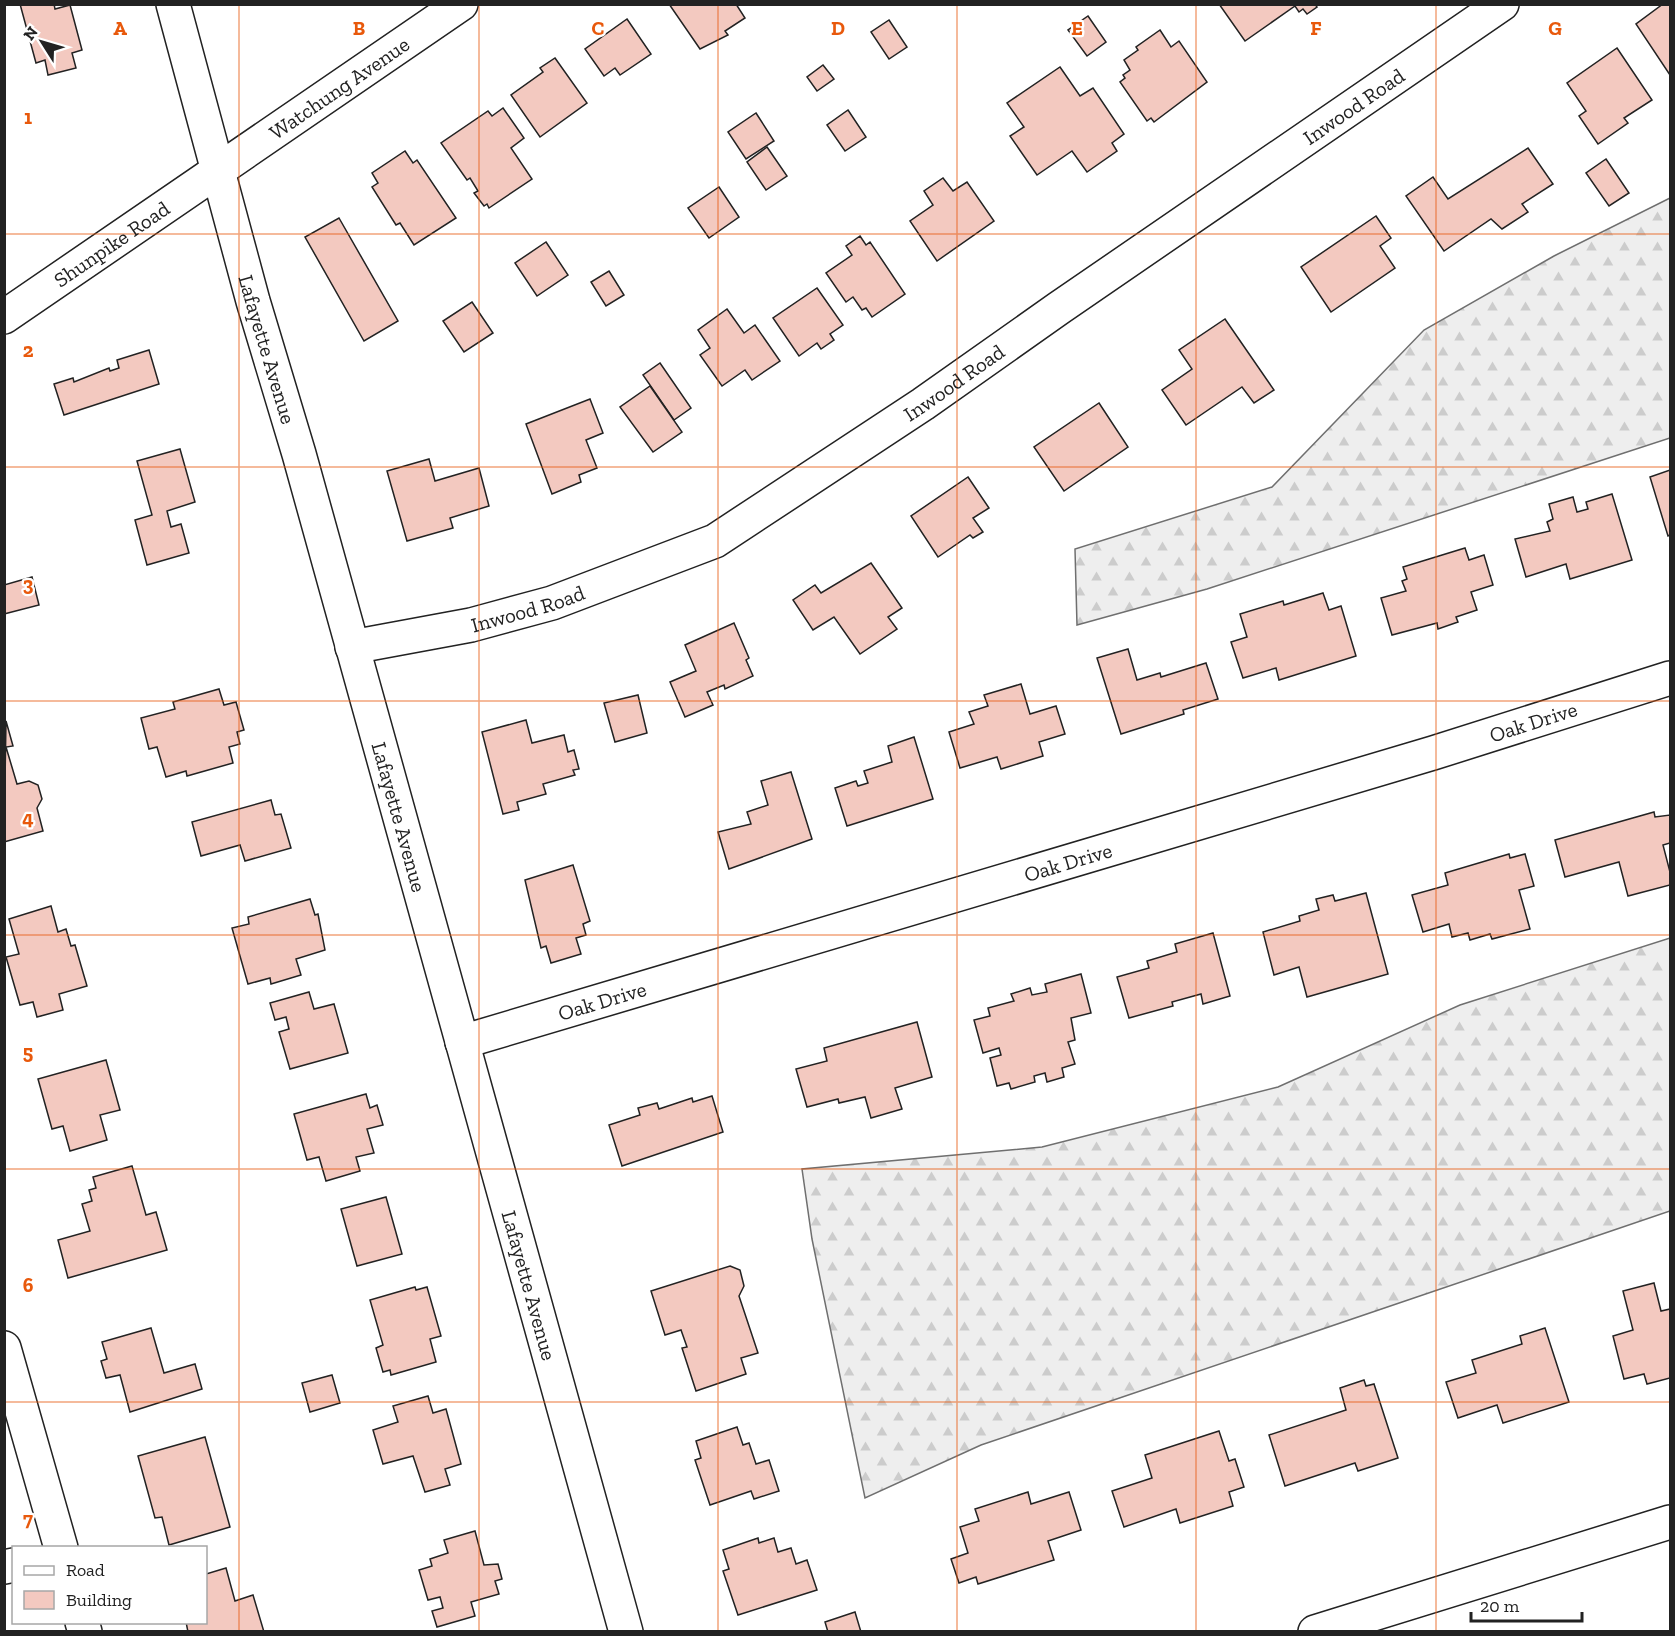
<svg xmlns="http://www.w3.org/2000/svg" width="1675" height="1636" font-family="'Zilla Slab',serif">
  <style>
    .forest { fill: url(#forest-firs); stroke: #6f6f6f; stroke-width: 1.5 }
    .building { fill: #f3c9c0; stroke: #222; stroke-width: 1.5 }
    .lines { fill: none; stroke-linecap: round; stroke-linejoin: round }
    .street-casing { stroke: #222; stroke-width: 36 }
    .secondary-casing { stroke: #222; stroke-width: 36 }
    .street { stroke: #fff; stroke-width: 33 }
    .secondary { stroke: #fff; stroke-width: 33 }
    .grid { fill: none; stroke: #e8590c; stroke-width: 1.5; stroke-opacity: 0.55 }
    .labels { text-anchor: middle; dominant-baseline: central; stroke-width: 4.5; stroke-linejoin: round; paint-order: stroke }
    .street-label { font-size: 21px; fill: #222; stroke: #fff }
    .grid-label { font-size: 20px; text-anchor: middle; font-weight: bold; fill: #e8590c; stroke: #fff; stroke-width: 4.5; stroke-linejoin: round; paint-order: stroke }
  </style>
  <defs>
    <pattern id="forest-firs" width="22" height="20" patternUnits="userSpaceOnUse" patternTransform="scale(1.5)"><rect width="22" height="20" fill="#eee"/><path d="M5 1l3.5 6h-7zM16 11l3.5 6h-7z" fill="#ccc"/></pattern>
  </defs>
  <rect width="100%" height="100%" fill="#fff"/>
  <g class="forest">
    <path d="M 1670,198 L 1670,438 L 1207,589 L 1077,625 L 1075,549 L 1272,487 L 1424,330 L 1554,256 Z"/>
    <path d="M 1670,938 L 1670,1211 L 981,1445 L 865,1498 L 812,1239 L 802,1169 L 1042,1147 L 1278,1087 L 1460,1005 Z"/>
  </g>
  <g class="building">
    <path d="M 20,4 L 54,4 L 55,9 L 70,5 L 82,50 L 72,53 L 76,68 L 48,75 L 45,60 L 36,63 Z"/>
    <path d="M 669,4 L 736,4 L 745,18 L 725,31 L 728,35 L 700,49 Z"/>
    <path d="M 1219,4 L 1315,4 L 1317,7 L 1307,14 L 1303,9 L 1299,12 L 1295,6 L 1245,41 Z"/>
    <path d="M 1663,4 L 1670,4 L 1670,75 L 1636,24 Z"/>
    <path d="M 1088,16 L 1106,42 L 1087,56 L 1068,30 Z"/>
    <path d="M 627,19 L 651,54 L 620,75 L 615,68 L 604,76 L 585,49 Z"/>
    <path d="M 889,20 L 907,47 L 889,59 L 871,32 Z"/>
    <path d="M 1160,30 L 1171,47 L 1179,41 L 1207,82 L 1154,122 L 1151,118 L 1147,121 L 1120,82 L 1125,78 L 1123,75 L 1130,70 L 1124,60 L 1138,50 L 1136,47 Z"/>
    <path d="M 1617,48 L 1652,100 L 1624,118 L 1628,123 L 1598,144 L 1579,116 L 1586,111 L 1567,83 Z"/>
    <path d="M 555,58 L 587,103 L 540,137 L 511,95 L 543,72 L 540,68 Z"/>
    <path d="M 823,65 L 834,79 L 817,91 L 807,77 Z"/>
    <path d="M 1060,67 L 1080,96 L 1093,88 L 1124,134 L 1112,143 L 1117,151 L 1087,172 L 1072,151 L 1037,175 L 1010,136 L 1024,127 L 1007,103 Z"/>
    <path d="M 503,108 L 524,138 L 511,148 L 532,179 L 489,208 L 487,204 L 484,206 L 474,193 L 478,191 L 470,178 L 467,180 L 441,143 L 488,111 L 492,116 Z"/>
    <path d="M 848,110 L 866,137 L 845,151 L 827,125 Z"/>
    <path d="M 756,113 L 774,141 L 746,159 L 728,132 Z"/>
    <path d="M 767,147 L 787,176 L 766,190 L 747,162 Z"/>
    <path d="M 1528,148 L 1553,184 L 1522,204 L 1528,212 L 1502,229 L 1491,219 L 1444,251 L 1406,196 L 1433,177 L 1448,199 Z"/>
    <path d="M 405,151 L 413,163 L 417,160 L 456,218 L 414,245 L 400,223 L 396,225 L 372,187 L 378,183 L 372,173 Z"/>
    <path d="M 1606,159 L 1629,193 L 1609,206 L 1586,173 Z"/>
    <path d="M 943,178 L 953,191 L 967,182 L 994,221 L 937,261 L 910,221 L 933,205 L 924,191 Z"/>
    <path d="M 719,187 L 739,217 L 709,238 L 688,208 Z"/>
    <path d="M 1376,216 L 1391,238 L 1380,246 L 1395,268 L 1331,312 L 1301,267 Z"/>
    <path d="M 339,218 L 398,321 L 364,341 L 305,237 Z"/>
    <path d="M 860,236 L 866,245 L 870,242 L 905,294 L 872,317 L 866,308 L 862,310 L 853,297 L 846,302 L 826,273 L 852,255 L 846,246 Z"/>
    <path d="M 546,242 L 568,275 L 537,296 L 515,263 Z"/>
    <path d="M 609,271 L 624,295 L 606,306 L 591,282 Z"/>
    <path d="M 817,288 L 843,325 L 830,334 L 834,340 L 821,349 L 817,343 L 799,356 L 773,318 Z"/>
    <path d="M 472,302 L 493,333 L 464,352 L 443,321 Z"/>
    <path d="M 727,309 L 744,333 L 755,325 L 780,361 L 752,380 L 745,370 L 722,386 L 700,355 L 710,348 L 698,330 Z"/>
    <path d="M 1225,319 L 1274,390 L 1254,403 L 1242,387 L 1186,425 L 1162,390 L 1192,369 L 1179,350 Z"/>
    <path d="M 149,350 L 159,384 L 64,415 L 54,384 L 73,378 L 74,382 L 109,368 L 110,371 L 119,368 L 117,360 Z"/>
    <path d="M 660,363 L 691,408 L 674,420 L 643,375 Z"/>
    <path d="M 650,386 L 682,432 L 653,452 L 620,407 Z"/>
    <path d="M 590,399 L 603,433 L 586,440 L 597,468 L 579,475 L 581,482 L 552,494 L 526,424 Z"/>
    <path d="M 1099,403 L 1128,447 L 1064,491 L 1034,447 Z"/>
    <path d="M 180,449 L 195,502 L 167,511 L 171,527 L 181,524 L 189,553 L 147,565 L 135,520 L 152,515 L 137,461 Z"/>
    <path d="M 429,459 L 435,481 L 479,468 L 489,506 L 450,518 L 453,528 L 407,541 L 387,471 Z"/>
    <path d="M 1670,470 L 1670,535 L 1668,536 L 1650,477 Z"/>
    <path d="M 968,477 L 989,508 L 973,518 L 983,532 L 973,538 L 970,535 L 938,557 L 911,516 Z"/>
    <path d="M 1612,494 L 1632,560 L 1570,579 L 1566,564 L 1526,577 L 1515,539 L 1550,531 L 1547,522 L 1553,519 L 1549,504 L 1573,497 L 1577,512 L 1588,509 L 1586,502 Z"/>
    <path d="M 1465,548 L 1469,560 L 1484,555 L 1493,585 L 1471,592 L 1477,610 L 1456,617 L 1458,622 L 1438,629 L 1437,623 L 1392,635 L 1381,598 L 1406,591 L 1402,581 L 1407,579 L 1403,567 Z"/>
    <path d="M 871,563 L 902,608 L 888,617 L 897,629 L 860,654 L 834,617 L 813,630 L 793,600 L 815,585 L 821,593 Z"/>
    <path d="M 32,577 L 39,605 L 4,614 L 4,585 Z"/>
    <path d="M 1323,593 L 1329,610 L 1341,606 L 1356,656 L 1279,680 L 1276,668 L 1243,678 L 1231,642 L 1247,637 L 1240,614 L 1283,601 L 1284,605 Z"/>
    <path d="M 734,623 L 749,658 L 746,660 L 753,676 L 725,689 L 724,685 L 707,692 L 713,705 L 685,717 L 670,682 L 696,671 L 685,645 Z"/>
    <path d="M 1128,649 L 1137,680 L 1160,673 L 1161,677 L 1206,663 L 1218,699 L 1183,710 L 1184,714 L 1121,734 L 1097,658 Z"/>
    <path d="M 1021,684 L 1030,714 L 1056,706 L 1065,734 L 1039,742 L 1043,756 L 1001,769 L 997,757 L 960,768 L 949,732 L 974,724 L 969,712 L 988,706 L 984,695 Z"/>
    <path d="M 219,689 L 224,705 L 236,702 L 244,730 L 237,732 L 240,744 L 229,747 L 233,763 L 187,776 L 186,771 L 166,777 L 157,747 L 149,749 L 141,718 L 175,709 L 173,702 Z"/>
    <path d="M 638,695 L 647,733 L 615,742 L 604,703 Z"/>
    <path d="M 526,720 L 532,743 L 564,735 L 568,752 L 574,750 L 579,769 L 573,770 L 575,775 L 543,784 L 546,794 L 517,802 L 519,810 L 503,814 L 482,732 Z"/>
    <path d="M 6,721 L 13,746 L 6,747 L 17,784 L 29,781 L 38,785 L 42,799 L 37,808 L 43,831 L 4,842 Z"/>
    <path d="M 914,737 L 933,799 L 847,826 L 835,788 L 856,781 L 858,786 L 868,783 L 864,771 L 892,762 L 888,746 Z"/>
    <path d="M 791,772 L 812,839 L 729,869 L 718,832 L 751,824 L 747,812 L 768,805 L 761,781 Z"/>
    <path d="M 271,800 L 275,815 L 281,814 L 291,848 L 245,861 L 240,845 L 201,856 L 192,822 Z"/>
    <path d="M 1654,812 L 1655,817 L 1670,815 L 1670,843 L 1663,845 L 1670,872 L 1670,885 L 1628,896 L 1619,862 L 1565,877 L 1555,840 Z"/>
    <path d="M 1509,854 L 1510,858 L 1525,854 L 1534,886 L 1519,890 L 1530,929 L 1492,939 L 1490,934 L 1470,940 L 1468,933 L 1452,937 L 1449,924 L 1423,932 L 1412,895 L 1448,885 L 1445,873 Z"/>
    <path d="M 573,865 L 590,921 L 583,924 L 586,935 L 576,938 L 581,954 L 551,963 L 546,946 L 541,948 L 525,880 Z"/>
    <path d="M 1366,893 L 1388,974 L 1307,997 L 1299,967 L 1274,975 L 1263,932 L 1300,921 L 1299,916 L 1319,910 L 1316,899 L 1333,895 L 1335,901 Z"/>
    <path d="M 310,899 L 315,915 L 318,914 L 325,950 L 296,959 L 301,975 L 271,984 L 270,978 L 248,984 L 232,928 L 249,924 L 248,917 Z"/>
    <path d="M 51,906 L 58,932 L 66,929 L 71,946 L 75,945 L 87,986 L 59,994 L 63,1010 L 37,1017 L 33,1002 L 20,1005 L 6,957 L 19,954 L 9,919 Z"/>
    <path d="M 1213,933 L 1230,996 L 1203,1004 L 1201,994 L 1172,1002 L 1173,1006 L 1129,1018 L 1117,977 L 1149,968 L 1147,961 L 1177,952 L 1175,944 Z"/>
    <path d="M 1081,974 L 1091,1013 L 1071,1018 L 1075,1040 L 1068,1042 L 1075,1064 L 1062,1068 L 1064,1077 L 1047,1082 L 1045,1073 L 1034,1076 L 1035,1082 L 1011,1089 L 1009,1083 L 997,1086 L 990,1058 L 1001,1055 L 999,1048 L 983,1053 L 974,1020 L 990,1016 L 988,1008 L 1014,1001 L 1011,994 L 1030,988 L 1032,995 L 1047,992 L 1045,984 Z"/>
    <path d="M 309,992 L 314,1009 L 334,1004 L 348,1053 L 290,1069 L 279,1032 L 289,1029 L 286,1017 L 275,1020 L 270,1003 Z"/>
    <path d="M 917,1022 L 932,1077 L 895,1088 L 902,1109 L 871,1118 L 865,1097 L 839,1103 L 838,1099 L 807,1107 L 796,1069 L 827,1061 L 824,1048 Z"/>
    <path d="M 106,1060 L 120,1110 L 100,1115 L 107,1140 L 70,1151 L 63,1126 L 52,1129 L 38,1079 Z"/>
    <path d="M 366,1094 L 370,1108 L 377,1105 L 383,1125 L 367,1129 L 374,1153 L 356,1157 L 360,1171 L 326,1181 L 319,1157 L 307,1160 L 294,1114 Z"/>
    <path d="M 712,1096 L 723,1132 L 622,1166 L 609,1125 L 640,1115 L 638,1108 L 657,1103 L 659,1109 L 692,1098 L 693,1102 Z"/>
    <path d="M 132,1166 L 146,1215 L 156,1212 L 167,1250 L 68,1278 L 58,1240 L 90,1231 L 82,1204 L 92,1201 L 89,1190 L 96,1188 L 93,1177 Z"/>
    <path d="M 386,1197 L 402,1254 L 357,1266 L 341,1209 Z"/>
    <path d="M 730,1266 L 740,1270 L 744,1286 L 739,1296 L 758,1353 L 741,1358 L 746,1374 L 696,1391 L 682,1348 L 687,1347 L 681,1330 L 665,1335 L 651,1291 Z"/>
    <path d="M 1654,1283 L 1661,1311 L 1670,1309 L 1670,1378 L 1647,1384 L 1644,1374 L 1624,1379 L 1613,1336 L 1633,1330 L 1623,1291 Z"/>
    <path d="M 415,1287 L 416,1290 L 427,1287 L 441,1336 L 430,1339 L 436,1362 L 391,1375 L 390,1370 L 383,1372 L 376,1348 L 383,1345 L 370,1300 Z"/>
    <path d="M 151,1328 L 164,1373 L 195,1364 L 202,1389 L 130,1412 L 120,1375 L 106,1378 L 101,1361 L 107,1359 L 102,1342 Z"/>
    <path d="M 1545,1328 L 1569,1402 L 1503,1423 L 1497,1405 L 1458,1418 L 1446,1382 L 1476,1373 L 1472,1360 L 1522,1344 L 1520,1336 Z"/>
    <path d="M 332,1375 L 340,1403 L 310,1412 L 302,1383 Z"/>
    <path d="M 1364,1380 L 1366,1386 L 1374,1384 L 1398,1458 L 1358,1471 L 1355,1463 L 1285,1486 L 1269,1435 L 1346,1410 L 1340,1388 Z"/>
    <path d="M 428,1396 L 433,1413 L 446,1409 L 461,1464 L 445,1469 L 450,1485 L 425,1492 L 413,1456 L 383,1464 L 373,1430 L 398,1422 L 393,1406 Z"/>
    <path d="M 737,1427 L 743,1445 L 749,1443 L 756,1464 L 769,1460 L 779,1491 L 754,1499 L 751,1491 L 710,1505 L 695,1460 L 701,1458 L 696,1441 Z"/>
    <path d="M 1219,1431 L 1229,1461 L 1235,1459 L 1244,1487 L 1229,1492 L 1233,1506 L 1180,1523 L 1176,1509 L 1124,1527 L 1112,1491 L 1152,1478 L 1145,1455 Z"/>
    <path d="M 205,1437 L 230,1527 L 169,1545 L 162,1517 L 155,1518 L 138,1456 Z"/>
    <path d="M 1028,1492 L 1031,1504 L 1069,1492 L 1081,1530 L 1048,1541 L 1054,1560 L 978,1584 L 976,1577 L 959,1583 L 951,1559 L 968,1553 L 960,1527 L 979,1521 L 975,1509 Z"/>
    <path d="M 475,1531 L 484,1565 L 498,1564 L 502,1579 L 495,1581 L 499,1594 L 471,1602 L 475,1616 L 437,1627 L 432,1611 L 443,1608 L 440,1597 L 428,1600 L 419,1570 L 432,1566 L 430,1559 L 448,1553 L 444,1540 Z"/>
    <path d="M 758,1538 L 759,1543 L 774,1538 L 778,1552 L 791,1548 L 796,1564 L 807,1560 L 817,1590 L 738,1615 L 723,1571 L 729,1569 L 723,1550 Z"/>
    <path d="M 226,1568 L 235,1601 L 253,1595 L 264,1632 L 188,1632 L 186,1622 L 206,1622 L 206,1574 Z"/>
    <path d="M 855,1612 L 861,1632 L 828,1632 L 825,1622 Z"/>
  </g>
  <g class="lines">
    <g class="street-casing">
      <g id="street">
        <path id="s1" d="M 352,647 L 471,625 L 552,603 L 715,541 L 923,404 L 1059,308 L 1502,4"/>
        <path id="s2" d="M 462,1042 L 1433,753 L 1670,678"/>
        <path d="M 4,1348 L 61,1548"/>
        <path d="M 4,1567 L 14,1565"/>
        <path d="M 82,1622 L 85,1632"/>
        <path d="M 1315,1632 L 1670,1522"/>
      </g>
    </g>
    <g class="secondary-casing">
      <g id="secondary">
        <path id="s3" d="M 173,4 L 253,301 L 299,454 L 626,1632"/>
        <path id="s4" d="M 4,317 L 461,4"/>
      </g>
    </g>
    <use href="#street" class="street"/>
    <use href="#secondary" class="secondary"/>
  </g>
  <path class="grid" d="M 239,4 L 239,1632M 479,4 L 479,1632M 718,4 L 718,1632M 957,4 L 957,1632M 1196,4 L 1196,1632M 1436,4 L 1436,1632M 4,234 L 1670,234M 4,467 L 1670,467M 4,701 L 1670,701M 4,935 L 1670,935M 4,1169 L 1670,1169M 4,1402 L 1670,1402"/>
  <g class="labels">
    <g class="street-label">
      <text stroke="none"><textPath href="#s4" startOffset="406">Watchung Avenue</textPath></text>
      <text stroke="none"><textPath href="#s1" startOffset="1152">Inwood Road</textPath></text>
      <text stroke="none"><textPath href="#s4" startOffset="130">Shunpike Road</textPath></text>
      <text stroke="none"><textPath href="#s3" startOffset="358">Lafayette Avenue</textPath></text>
      <text stroke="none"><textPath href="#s1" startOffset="666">Inwood Road</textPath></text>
      <text stroke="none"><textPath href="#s1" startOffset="180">Inwood Road</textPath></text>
      <text stroke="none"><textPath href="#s2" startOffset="1118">Oak Drive</textPath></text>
      <text stroke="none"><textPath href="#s3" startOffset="844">Lafayette Avenue</textPath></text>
      <text stroke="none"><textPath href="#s2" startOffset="632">Oak Drive</textPath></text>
      <text stroke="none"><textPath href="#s2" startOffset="146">Oak Drive</textPath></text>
      <text stroke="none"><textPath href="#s3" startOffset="1330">Lafayette Avenue</textPath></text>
    </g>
  </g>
  <g class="grid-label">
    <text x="120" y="35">A</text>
    <text x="359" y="35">B</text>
    <text x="598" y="35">C</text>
    <text x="838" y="35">D</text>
    <text x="1077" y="35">E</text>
    <text x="1316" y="35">F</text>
    <text x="1555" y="35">G</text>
    <text x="28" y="124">1</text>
    <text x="28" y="357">2</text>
    <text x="28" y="591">3</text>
    <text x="28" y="825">4</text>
    <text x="28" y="1059">5</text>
    <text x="28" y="1292">6</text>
    <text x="28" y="1526">7</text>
  </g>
  <rect width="1675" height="1636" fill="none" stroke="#222222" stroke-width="12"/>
  <rect x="12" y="1546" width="195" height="78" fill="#ffffff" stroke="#a7a7a7" stroke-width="1.5"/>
  <rect x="24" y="1566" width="30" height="9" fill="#ffffff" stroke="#a7a7a7" stroke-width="1.5"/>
  <text x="66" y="1576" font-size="18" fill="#222222">Road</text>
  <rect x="24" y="1591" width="30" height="18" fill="#f3c9c0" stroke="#a7a7a7" stroke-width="1.5"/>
  <text x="66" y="1606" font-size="18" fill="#222222">Building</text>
  <g transform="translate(42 42) rotate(307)" stroke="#ffffff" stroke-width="4.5" paint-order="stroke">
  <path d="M0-4.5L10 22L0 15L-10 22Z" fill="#222222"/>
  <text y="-9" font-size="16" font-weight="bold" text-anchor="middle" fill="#222222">N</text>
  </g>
  <path d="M1471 1612v9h111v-9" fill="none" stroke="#222222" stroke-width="3"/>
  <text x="1480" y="1612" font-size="18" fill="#222222" stroke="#ffffff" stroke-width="4.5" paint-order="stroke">20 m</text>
</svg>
